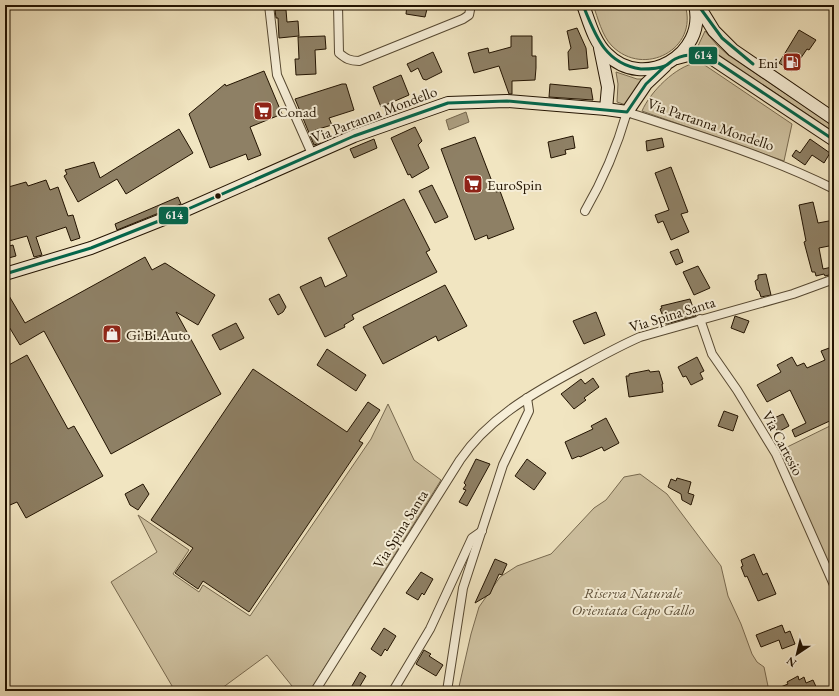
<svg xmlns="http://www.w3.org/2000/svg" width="839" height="696" font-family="'EB Garamond',serif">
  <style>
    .green { fill: #cec1a0; stroke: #786a50 }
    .water { fill: #ab9e80; stroke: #74664d }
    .building { fill: #8e8065; stroke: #221301 }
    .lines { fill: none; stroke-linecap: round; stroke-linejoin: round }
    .minor-casing { stroke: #564831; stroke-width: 10 }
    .secondary-casing { stroke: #221301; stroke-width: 14 }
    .minor { stroke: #f6eed7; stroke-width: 8 }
    .secondary { stroke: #f6eed7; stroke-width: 12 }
    .bus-1-casing { stroke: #f6eed7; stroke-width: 6 }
    .bus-1 { stroke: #00664c; stroke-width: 3 }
    .bus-dot { fill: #221301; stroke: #f6eed7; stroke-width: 1.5 }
    .labels { text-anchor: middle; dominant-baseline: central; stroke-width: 4; stroke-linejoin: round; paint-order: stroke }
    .poi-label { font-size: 15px; fill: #221301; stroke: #f6eed7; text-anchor: start }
    .street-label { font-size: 15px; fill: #221301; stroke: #f6eed7 }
    .park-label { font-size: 15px; font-style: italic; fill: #5e5039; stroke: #f6eed7 }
    .line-badge { stroke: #f6eed7; stroke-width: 1.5 }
    .badge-label { font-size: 11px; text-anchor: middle; font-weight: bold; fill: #fff }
  </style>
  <rect width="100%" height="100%" fill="#f1e5c1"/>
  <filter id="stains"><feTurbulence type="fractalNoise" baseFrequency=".005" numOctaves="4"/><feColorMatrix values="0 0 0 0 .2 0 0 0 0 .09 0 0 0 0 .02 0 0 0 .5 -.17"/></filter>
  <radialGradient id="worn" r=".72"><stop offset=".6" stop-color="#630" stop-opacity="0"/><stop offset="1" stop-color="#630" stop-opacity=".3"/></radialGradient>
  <g class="green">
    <path d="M 593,5 L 685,5 C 699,49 644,78 612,46 C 602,36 598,18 593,5 Z"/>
    <path d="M 705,31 L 717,45 L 728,55 L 834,126 L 834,132 L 710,49 L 698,46 Z"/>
    <path d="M 696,63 L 703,64 L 712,70 L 792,124 L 784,161 L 642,111 C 650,92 676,66 696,63 Z"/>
    <path d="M 616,72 L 637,79 L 644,79 L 626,105 L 617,102 L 618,84 Z"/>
    <path d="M 388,404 L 414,460 L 441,480 L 310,691 L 296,691 L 267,655 L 218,691 L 175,691 L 111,582 L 157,552 L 138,515 L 189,550 L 173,574 L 199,592 L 203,585 L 250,616 L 371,439 Z"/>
    <path d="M 834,424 L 834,576 L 779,451 Z"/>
    <path d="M 640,474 L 667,494 L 721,566 L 728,596 L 741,624 L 752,654 L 757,662 L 764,667 L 769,691 L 458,691 L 471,634 L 479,607 L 500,577 L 517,566 L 551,554 L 594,508 L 606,500 L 624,477 Z"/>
  </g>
  <path class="water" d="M 466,112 L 469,122 L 449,130 L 446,120 Z"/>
  <g class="building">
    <path d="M 407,5 L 428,5 L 425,17 L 406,14 Z"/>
    <path d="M 275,10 L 286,10 L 287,22 L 298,21 L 299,36 L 279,38 L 278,18 L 276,18 Z"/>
    <path d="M 577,28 L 586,48 L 588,68 L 569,70 L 568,52 L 571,48 L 567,31 Z"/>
    <path d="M 799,30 L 816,40 L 809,50 L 807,49 L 792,71 L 779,63 Z"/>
    <path d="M 325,36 L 326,49 L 315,50 L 316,74 L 296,75 L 295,59 L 299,59 L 298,37 Z"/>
    <path d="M 511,36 L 532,36 L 532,56 L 536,56 L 536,68 L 535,80 L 512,81 L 512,94 L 509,94 L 499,66 L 474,73 L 468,53 L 488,48 L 489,53 L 511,47 Z"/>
    <path d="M 433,52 L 442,72 L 426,80 L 423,79 L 418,68 L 411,72 L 407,64 Z"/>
    <path d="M 264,71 L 282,114 L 250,127 L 261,155 L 248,160 L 246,154 L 210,168 L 189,114 L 225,84 L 226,86 Z"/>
    <path d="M 401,75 L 409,95 L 381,107 L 373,87 Z"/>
    <path d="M 342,84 L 346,84 L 354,110 L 329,118 L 332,125 L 315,130 L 320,143 L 314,145 L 295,99 Z"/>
    <path d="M 550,84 L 591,88 L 593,100 L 549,97 Z"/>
    <path d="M 415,127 L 422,141 L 418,145 L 429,168 L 412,178 L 410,174 L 408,175 L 391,138 Z"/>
    <path d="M 179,129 L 193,153 L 126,194 L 117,179 L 78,202 L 64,176 L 67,174 L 65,170 L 94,162 L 100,178 Z"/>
    <path d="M 573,136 L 575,148 L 565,150 L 566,154 L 551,158 L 548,142 Z"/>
    <path d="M 475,137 L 496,192 L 500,191 L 514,229 L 488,239 L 487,235 L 475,240 L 441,149 Z"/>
    <path d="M 662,138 L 664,147 L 647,151 L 646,141 Z"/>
    <path d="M 374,139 L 377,148 L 354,158 L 350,149 Z"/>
    <path d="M 810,139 L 830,153 L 824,163 L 812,155 L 805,165 L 792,156 L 796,150 L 800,153 Z"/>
    <path d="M 671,167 L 688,212 L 681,214 L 689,232 L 671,240 L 663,221 L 658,223 L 655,215 L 669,210 L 655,173 Z"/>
    <path d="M 46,180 L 50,190 L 58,187 L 68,216 L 73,215 L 80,238 L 71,241 L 66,227 L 36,237 L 42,255 L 34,257 L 27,236 L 9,241 L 5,228 L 5,188 L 26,182 L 28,186 Z"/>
    <path d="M 432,185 L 448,217 L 435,223 L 419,191 Z"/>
    <path d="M 178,197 L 181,204 L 117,230 L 115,224 Z"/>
    <path d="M 404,199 L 430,250 L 426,252 L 437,272 L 352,315 L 354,319 L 344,325 L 345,327 L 325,337 L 300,287 L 321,277 L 325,287 L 347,276 L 328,238 Z"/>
    <path d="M 813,202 L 818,223 L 834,220 L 834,245 L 819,248 L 823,269 L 832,267 L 833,274 L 825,276 L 824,274 L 816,276 L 815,272 L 812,272 L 804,242 L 806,241 L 799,205 Z"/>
    <path d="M 13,245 L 16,256 L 5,259 L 5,247 Z"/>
    <path d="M 678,249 L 683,262 L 676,265 L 670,252 Z"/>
    <path d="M 145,257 L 152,270 L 165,263 L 215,295 L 198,325 L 176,312 L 221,394 L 111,454 L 44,331 L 20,345 L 5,320 L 5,289 L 25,323 Z"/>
    <path d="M 698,266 L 710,288 L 694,295 L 683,272 Z"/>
    <path d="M 766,274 L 771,295 L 761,297 L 759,291 L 757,290 L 755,281 L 758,279 L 758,275 Z"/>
    <path d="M 445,285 L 467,326 L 438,341 L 436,336 L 383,364 L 363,327 Z"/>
    <path d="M 279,294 L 286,307 L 283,312 L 278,315 L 269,299 Z"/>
    <path d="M 690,299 L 696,316 L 666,324 L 660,309 L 662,308 L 661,306 Z"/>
    <path d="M 596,312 L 605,335 L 584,344 L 573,321 Z"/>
    <path d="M 735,316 L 749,321 L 744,333 L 731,328 Z"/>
    <path d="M 236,323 L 244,338 L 220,350 L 212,335 Z"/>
    <path d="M 832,347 L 834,352 L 834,419 L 795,437 L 792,430 L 806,423 L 790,390 L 767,402 L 757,385 L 781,372 L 777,365 L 792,357 L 797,366 L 804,363 L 807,368 L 825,360 L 821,351 Z"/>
    <path d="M 327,349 L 366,375 L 356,391 L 317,365 Z"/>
    <path d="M 27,355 L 68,429 L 74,426 L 103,476 L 26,518 L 17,502 L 10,505 L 5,496 L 5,367 Z"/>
    <path d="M 697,357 L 704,371 L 700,373 L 703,379 L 691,385 L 686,376 L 683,377 L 678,367 Z"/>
    <path d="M 253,369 L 347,432 L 368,402 L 380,410 L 359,441 L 363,443 L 249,612 L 203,581 L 198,589 L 175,573 L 193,548 L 151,520 Z"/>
    <path d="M 649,370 L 650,372 L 659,371 L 663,384 L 662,384 L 663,392 L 629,397 L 626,376 L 629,376 L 629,374 Z"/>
    <path d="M 593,378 L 599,387 L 584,398 L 586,400 L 574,409 L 561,394 L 581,379 L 585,384 Z"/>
    <path d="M 724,411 L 738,416 L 733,431 L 718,426 Z"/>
    <path d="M 783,414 L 789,426 L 778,432 L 770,420 Z"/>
    <path d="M 606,418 L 619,443 L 604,451 L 602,447 L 580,457 L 579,456 L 572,459 L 565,442 L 593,429 L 591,426 Z"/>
    <path d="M 476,459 L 490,464 L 467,506 L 459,502 L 466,490 L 463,489 L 466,485 L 464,483 Z"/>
    <path d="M 527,459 L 546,473 L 534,490 L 515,476 Z"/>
    <path d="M 677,478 L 691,482 L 688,493 L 694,495 L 691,505 L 682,500 L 681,494 L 668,487 L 671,479 L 676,481 Z"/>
    <path d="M 143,484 L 149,494 L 138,510 L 130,505 L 125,494 Z"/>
    <path d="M 754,554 L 763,575 L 767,573 L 776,594 L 758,601 L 747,576 L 745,577 L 741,567 L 743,566 L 741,560 Z"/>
    <path d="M 495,559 L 507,564 L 502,575 L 499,574 L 490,594 L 475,603 Z"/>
    <path d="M 421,572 L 433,579 L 424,595 L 422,593 L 418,600 L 406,593 Z"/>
    <path d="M 782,625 L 785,633 L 790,631 L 795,644 L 782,649 L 779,640 L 761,647 L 756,635 Z"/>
    <path d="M 384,628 L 396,636 L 387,651 L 385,649 L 381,656 L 371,649 Z"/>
    <path d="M 424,650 L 431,654 L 429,656 L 443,665 L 436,676 L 416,664 Z"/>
    <path d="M 360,672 L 366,676 L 357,691 L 349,691 Z"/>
    <path d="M 798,676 L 799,680 L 804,677 L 806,683 L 813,680 L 818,691 L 771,691 L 788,684 L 787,682 Z"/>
  </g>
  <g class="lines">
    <g class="minor-casing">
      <g id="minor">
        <path d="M 269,5 L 277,75 L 312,154"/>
        <path d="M 338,5 L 339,53 C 346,59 350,61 359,61 L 463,19 L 469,15 L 471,5"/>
        <path d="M 585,211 C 603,180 617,147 627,112 C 697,135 768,156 834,189"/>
        <path d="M 700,319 L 712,354 L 737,390 L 776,454 L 834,585"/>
        <path d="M 315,691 L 460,460 C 488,419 530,395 572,372 C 594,360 617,347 640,337 L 793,294 L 834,279"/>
        <path d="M 393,691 L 430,629 L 472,538 L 482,531"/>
        <path d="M 447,691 L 463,588 L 503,465 L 529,411 L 527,398"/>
      </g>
    </g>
    <g class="secondary-casing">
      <g id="secondary">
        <path d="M 583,5 C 589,21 594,42 607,54 C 643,91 707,55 695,5"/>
        <path d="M 698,5 L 714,31 L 733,50 L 834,119"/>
        <path d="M 600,48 L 608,87 L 606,109"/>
        <path d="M 677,58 L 692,54 L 708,56 L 834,140"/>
        <path d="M 5,274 L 91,248 L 179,213 L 354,136 L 448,103 L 507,101 L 606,109 L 627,112 L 646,84 L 665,66"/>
      </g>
    </g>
    <use href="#minor" class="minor"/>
    <use href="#secondary" class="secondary"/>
    <g class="bus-1-casing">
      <g id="bus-1">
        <path d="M 583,5 C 595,35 605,64 641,69 C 648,69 658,69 665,66 C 669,64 671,61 675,59 C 685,54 697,54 708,56 L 834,140"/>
        <path d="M 698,5 L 722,38 L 753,64"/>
        <path d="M 5,274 L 91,248 L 179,213 L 354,136 L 448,103 L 507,101 L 627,112 L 646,84 L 665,66"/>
      </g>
    </g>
    <use href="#bus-1" class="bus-1"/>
  </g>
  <defs>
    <g id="fuel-square" transform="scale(1)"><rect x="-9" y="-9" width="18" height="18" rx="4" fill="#8f2418" stroke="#f6eed7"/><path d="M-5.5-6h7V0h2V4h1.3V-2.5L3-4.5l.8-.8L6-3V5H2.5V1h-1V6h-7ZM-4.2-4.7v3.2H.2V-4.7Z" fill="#fff"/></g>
    <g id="supermarket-square" transform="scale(1)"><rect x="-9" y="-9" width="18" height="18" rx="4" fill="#8f2418" stroke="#f6eed7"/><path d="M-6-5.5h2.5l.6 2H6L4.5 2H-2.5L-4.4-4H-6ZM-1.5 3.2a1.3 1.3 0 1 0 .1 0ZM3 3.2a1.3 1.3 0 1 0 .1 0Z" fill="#fff"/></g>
    <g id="shop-square" transform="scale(1)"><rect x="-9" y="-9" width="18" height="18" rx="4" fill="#8f2418" stroke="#f6eed7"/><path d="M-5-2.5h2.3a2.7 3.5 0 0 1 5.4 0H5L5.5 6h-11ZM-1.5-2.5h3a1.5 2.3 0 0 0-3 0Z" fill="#fff"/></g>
  </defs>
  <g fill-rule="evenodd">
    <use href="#fuel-square" x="792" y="62"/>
    <use href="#supermarket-square" x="263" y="111"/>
    <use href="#supermarket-square" x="473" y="184"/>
    <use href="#shop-square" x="112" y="334"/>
  </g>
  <circle class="bus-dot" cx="218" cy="196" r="3.5"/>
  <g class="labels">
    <g class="poi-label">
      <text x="778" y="62" text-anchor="end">Eni</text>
      <text x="277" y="111">Conad</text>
      <text x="487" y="184">EuroSpin</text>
      <text x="126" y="334">Gi.Bi.Auto</text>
    </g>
    <g class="street-label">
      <text transform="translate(374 114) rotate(-21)">Via Partanna Mondello</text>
      <text transform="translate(711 124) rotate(19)">Via Partanna Mondello</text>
      <text transform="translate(672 314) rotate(-17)">Via Spina Santa</text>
      <text transform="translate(783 443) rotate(62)">Via Cartesio</text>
      <text transform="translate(400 529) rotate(-58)">Via Spina Santa</text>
    </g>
    <g class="park-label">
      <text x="633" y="592">Riserva Naturale<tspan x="633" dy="17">Orientata Capo Gallo</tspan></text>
    </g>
  </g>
  <g class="line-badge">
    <rect x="688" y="46" width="30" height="19" rx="4" fill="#00664c"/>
    <rect x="158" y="206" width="31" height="19" rx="4" fill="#00664c"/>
  </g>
  <g class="badge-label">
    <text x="703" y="59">614</text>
    <text x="174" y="219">614</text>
  </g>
  <rect width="839" height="696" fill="none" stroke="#f1e5c1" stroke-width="20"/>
  <rect x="6" y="6" width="827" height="684" fill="none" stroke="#221301" stroke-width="2"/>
  <rect x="10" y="10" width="819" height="676" fill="none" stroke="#221301"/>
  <g transform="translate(797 654) rotate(215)" stroke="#f6eed7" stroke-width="3" paint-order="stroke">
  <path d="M0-3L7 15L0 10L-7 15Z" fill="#221301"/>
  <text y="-6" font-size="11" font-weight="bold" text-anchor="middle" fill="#221301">N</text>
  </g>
  <rect width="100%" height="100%" filter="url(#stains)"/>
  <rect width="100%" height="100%" fill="url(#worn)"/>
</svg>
